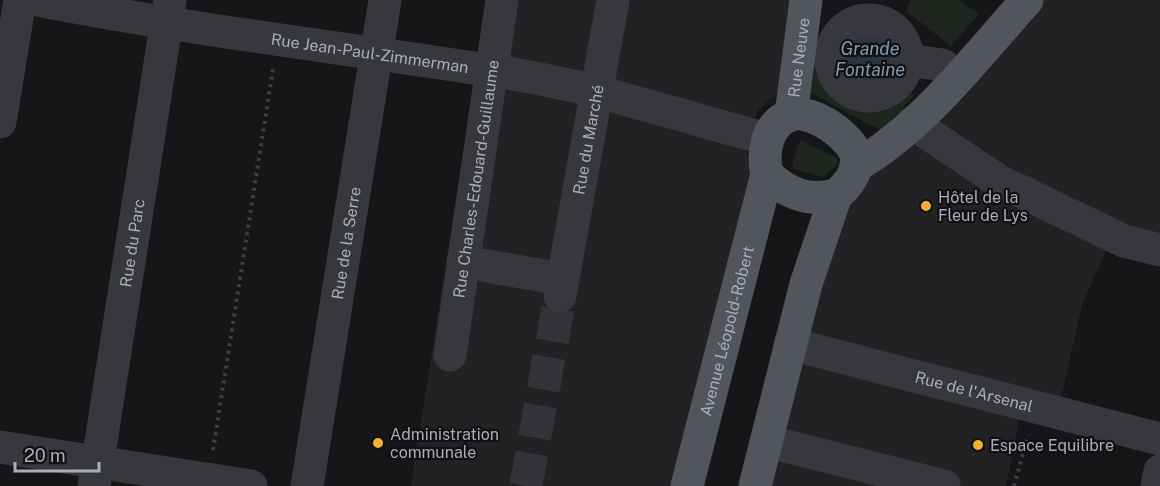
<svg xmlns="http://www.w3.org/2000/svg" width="1160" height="486" font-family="'Public Sans',sans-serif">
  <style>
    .built { fill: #222225 }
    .green { fill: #1e261f }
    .water { fill: #2c353c }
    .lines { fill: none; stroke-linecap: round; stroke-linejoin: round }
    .minor-tunnel { stroke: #333438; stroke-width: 33; stroke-dasharray: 33 16; stroke-linecap: butt }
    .path { stroke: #3d3f44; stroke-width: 4; stroke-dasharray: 3 4.5; stroke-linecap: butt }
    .minor { stroke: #37383d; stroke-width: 33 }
    .major { stroke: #53555c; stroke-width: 33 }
    .poi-dot { fill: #f2b134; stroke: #111113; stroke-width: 2 }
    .labels { text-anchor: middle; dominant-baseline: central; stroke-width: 4.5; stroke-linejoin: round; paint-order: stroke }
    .street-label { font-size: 16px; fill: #a8adb8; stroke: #111113 }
    .poi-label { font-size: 16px; fill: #a8adb8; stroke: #111113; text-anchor: start }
    .water-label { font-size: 18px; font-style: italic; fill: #7f9bb3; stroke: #111113 }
  </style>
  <rect width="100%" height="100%" fill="#161618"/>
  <g class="built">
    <path d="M 487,0 L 796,0 L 780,91 L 758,110 L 745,144 L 753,180 L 686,486 L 411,486 Z"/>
    <path d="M 1038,0 L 1160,0 L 1160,237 L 1116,228 L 1082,305 L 1060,403 L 1024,394 L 1006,486 L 764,486 L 819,257 L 875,162 Z"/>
  </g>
  <g class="green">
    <path d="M 911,0 L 959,0 L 979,14 L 951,46 L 906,11 Z"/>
    <path d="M 811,45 L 820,51 L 818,78 L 885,112 L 907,91 L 914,95 L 882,131 L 807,91 Z"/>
    <path d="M 800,140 L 837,158 L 837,165 L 823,177 L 794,169 L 792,164 Z"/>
  </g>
  <circle class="water" cx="870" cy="59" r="23"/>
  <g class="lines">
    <path class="minor-tunnel" d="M 526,486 L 560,296"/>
    <g class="path">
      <path d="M 213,450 L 273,69"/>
      <path d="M 1014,486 L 1028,435"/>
    </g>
    <g class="minor">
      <path id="s1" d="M 38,0 C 195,31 355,49 513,74 C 599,88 683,117 767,139"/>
      <circle cx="869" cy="58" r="38"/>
      <path d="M 907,60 L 943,65"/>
      <path d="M 0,122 L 20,0"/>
      <path d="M 912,123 L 999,181 L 1124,241 L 1160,250"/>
      <path d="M 463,262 L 563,279"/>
      <path id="s2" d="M 560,296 L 613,0"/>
      <path id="s3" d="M 790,344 L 1160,439"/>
      <path id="s4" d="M 450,355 L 502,0"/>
      <path d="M 766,441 L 944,486"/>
      <path d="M 0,447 L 251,486"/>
      <path id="s5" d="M 94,486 L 170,0"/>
      <path id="s6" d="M 307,486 L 385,0"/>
      <path d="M 1157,486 L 1160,471"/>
    </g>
    <g class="major">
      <path id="s7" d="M 791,115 L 806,0"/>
      <path d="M 856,166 C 924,126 975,58 1027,0"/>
      <path id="s8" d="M 687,486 L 767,174"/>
      <path d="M 755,486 L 806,284 L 836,195 C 847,186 859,172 856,156 C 852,136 810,108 790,115 C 766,125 762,153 767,174 C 787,194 808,202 836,195"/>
    </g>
  </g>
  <g class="poi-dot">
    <circle cx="926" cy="206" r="6"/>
    <circle cx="378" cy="443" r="6"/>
    <circle cx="978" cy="445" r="6"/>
  </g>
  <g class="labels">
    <g class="street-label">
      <text stroke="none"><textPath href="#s1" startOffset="336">Rue Jean-Paul-Zimmerman</textPath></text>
      <text stroke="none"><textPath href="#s7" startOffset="58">Rue Neuve</textPath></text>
      <text stroke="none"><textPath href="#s2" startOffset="159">Rue du Marché</textPath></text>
      <text stroke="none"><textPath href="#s4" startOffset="178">Rue Charles-Edouard-Guillaume</textPath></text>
      <text stroke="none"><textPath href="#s5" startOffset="246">Rue du Parc</textPath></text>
      <text stroke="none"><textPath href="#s6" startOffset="246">Rue de la Serre</textPath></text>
      <text stroke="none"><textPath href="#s8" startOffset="160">Avenue Léopold-Robert</textPath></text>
      <text stroke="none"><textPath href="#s3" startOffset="190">Rue de l'Arsenal</textPath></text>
    </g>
    <g class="poi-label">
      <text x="938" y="197">Hôtel de la<tspan x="938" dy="18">Fleur de Lys</tspan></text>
      <text x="390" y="434">Administration<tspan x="390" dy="18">communale</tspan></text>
      <text x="990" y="445">Espace Equilibre</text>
    </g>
    <g class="water-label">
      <text x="870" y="48">Grande<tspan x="870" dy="21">Fontaine</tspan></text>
    </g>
  </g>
  <path d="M15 462v9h84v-9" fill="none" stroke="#a8adb8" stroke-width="3"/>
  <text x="24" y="462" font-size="18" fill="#a8adb8" stroke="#111113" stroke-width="4.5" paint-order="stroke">20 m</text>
</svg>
